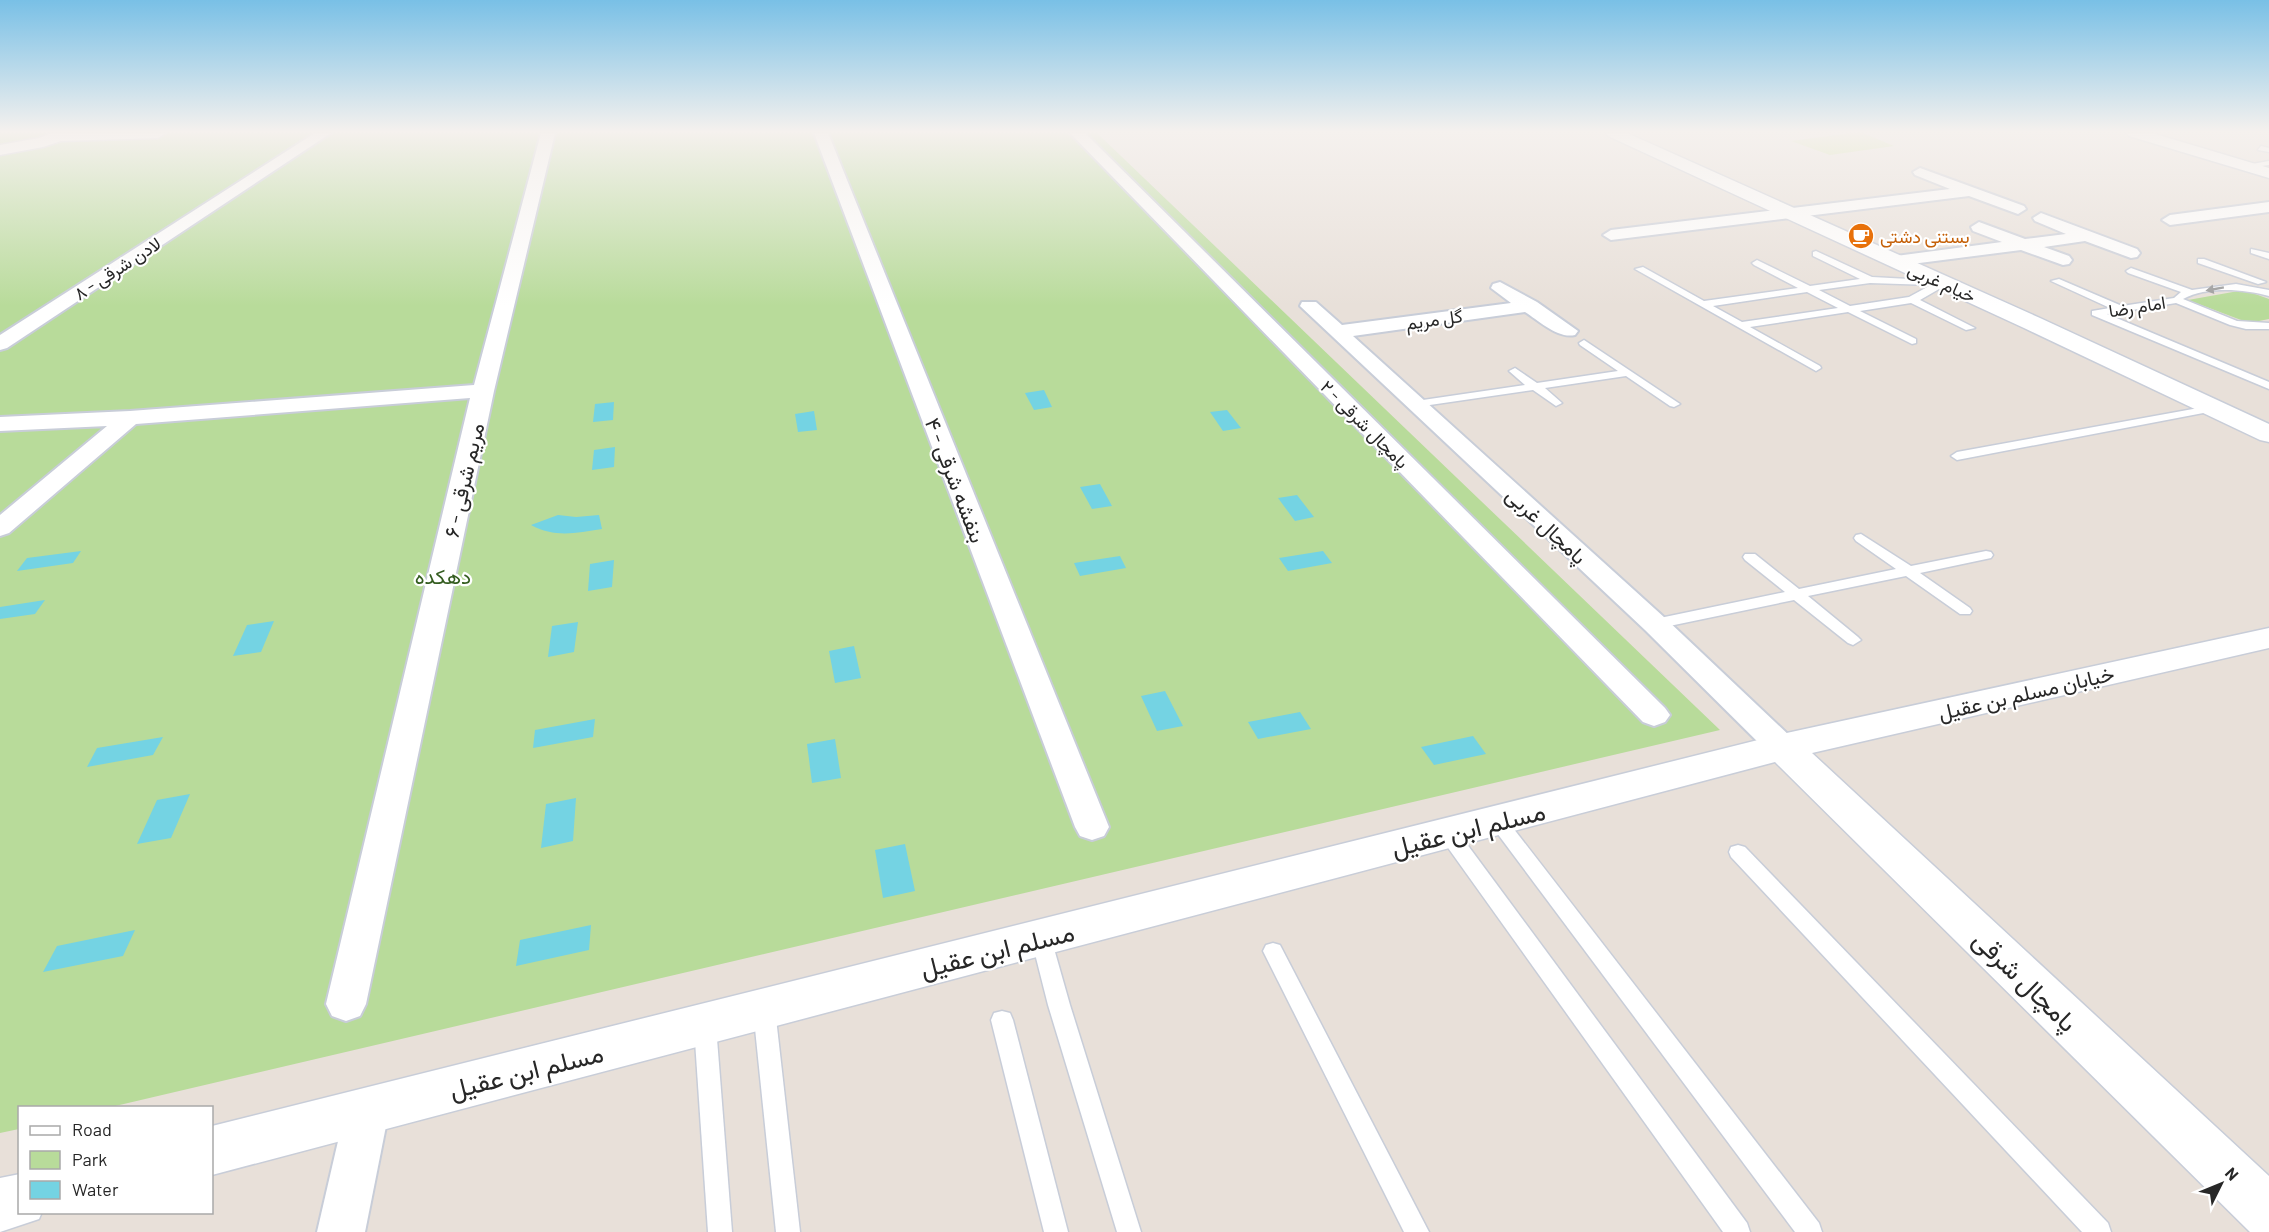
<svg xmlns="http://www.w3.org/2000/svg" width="2269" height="1232" font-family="Barlow,Vazirmatn,sans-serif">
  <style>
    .green { fill: #b8db9a }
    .pitch { fill: #cbe196 }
    .water { fill: #74d3e3 }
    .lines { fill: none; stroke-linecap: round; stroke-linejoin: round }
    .service-casing { stroke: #c8cdd8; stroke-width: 3 }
    .minor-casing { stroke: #c8cdd8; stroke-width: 4 }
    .tertiary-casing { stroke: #c8cdd8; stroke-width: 3 }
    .service { fill: #fff; fill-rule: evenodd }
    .minor { fill: #fff; fill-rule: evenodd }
    .tertiary { fill: #fff; fill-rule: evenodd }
    .oneway { fill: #9e9e9e }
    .labels { text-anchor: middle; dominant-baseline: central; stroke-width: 4.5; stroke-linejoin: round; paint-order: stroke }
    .far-food-label { font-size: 18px; fill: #c56008; stroke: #fff; text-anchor: start }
    .far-street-label { font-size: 18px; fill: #272727; stroke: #fff }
    .street-label { font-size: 21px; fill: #272727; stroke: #fff }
    .park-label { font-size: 21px; fill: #335c1f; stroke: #fff }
    .near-street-label { font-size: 26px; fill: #272727; stroke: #fff }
  </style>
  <rect width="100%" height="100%" fill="#e8e0d9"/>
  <g class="green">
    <path d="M 0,133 L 1097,133 L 1720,730 L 111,1107 L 20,1108 L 19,1129 L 0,1133 Z"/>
    <path d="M 2244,290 L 2269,299 L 2269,319 L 2249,323 L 2188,300 Z"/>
  </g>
  <path class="pitch" d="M 1851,133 L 1863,133 L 1894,146 L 1830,155 L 1791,141 Z"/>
  <g class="water">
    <path d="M 1044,390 L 1052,407 L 1034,410 L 1025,393 Z"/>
    <path d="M 614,402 L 613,420 L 593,422 L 595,404 Z"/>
    <path d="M 1227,410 L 1241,428 L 1223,431 L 1210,412 Z"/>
    <path d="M 814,411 L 817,430 L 798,432 L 795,414 Z"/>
    <path d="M 615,447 L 614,467 L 592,470 L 594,450 Z"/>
    <path d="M 1100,484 L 1112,506 L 1092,509 L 1080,487 Z"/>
    <path d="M 1297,495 L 1314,517 L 1295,521 L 1278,498 Z"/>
    <path d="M 558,515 L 576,517 L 599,515 L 602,529 C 576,533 555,538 531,525 Z"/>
    <path d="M 81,551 L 73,563 L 17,571 L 27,558 Z"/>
    <path d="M 1323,551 L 1332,563 L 1288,571 L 1279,558 Z"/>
    <path d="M 1120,556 L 1126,568 L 1080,576 L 1074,563 Z"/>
    <path d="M 614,560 L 612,587 L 588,591 L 590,564 Z"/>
    <path d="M 45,600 L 35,614 L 0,619 L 0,607 Z"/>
    <path d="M 274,621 L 261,652 L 233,656 L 247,625 Z"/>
    <path d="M 578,622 L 574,652 L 548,657 L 552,626 Z"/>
    <path d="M 854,646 L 861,678 L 835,683 L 829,651 Z"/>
    <path d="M 1165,691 L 1183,726 L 1157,731 L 1141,696 Z"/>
    <path d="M 1300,712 L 1311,729 L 1258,739 L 1248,722 Z"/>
    <path d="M 595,719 L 593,737 L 533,748 L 535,730 Z"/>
    <path d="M 1473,736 L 1486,754 L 1434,765 L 1421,747 Z"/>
    <path d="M 163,737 L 153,755 L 87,767 L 97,748 Z"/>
    <path d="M 835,739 L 841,778 L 812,783 L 807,744 Z"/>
    <path d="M 190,794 L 171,838 L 137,844 L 157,800 Z"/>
    <path d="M 576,798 L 573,841 L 541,848 L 546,804 Z"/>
    <path d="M 905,844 L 915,891 L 883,898 L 875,850 Z"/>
    <path d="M 591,925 L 589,950 L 516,966 L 520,940 Z"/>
    <path d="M 135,930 L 123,956 L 43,972 L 57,946 Z"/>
  </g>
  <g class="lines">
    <g class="service-casing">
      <g id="service">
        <path d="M 2261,146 L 2269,148 L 2269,152 L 2258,150 Z"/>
        <path d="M 2269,161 L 2269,165 L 2245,168 L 2241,166 Z"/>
        <path d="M 2251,249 L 2269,253 L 2269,259 L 2251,253 Z"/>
        <path d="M 1816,251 L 1872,277 L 1946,281 L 1946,285 L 1920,300 L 1975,328 L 1966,330 L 1911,303 L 1860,311 L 1916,339 L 1916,343 L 1912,344 L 1848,312 L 1750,327 L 1820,366 L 1821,368 L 1816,371 L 1635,269 L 1643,267 L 1704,301 L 1798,288 L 1754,265 L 1752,263 L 1757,260 L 1810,286 L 1860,279 L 1813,256 L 1813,252 ZM 1870,283 L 1931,285 L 1909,297 L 1850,306 L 1819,290 ZM 1807,292 L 1838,308 L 1742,322 L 1713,306 Z"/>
        <path d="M 2198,259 L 2204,259 L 2266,282 L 2258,284 L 2198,263 Z"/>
        <path d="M 2131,268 L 2192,290 L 2236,284 L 2269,290 L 2269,296 C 2243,289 2207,286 2183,299 L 2237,321 L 2269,323 L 2269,329 L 2246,329 L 2230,325 L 2176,303 L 2107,314 L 2269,382 L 2269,389 L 2092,315 L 2092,311 L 2110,308 L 2051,281 L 2059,279 L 2122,306 L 2174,298 L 2181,292 L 2128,273 L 2126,271 Z"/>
        <path d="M 1584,340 L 1680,404 L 1674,407 L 1670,406 L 1626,376 L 1545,388 L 1562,403 L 1556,406 L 1533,390 L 1416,407 L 1410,404 L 1416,401 L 1525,385 L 1509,371 L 1515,368 L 1537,383 L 1618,371 L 1580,345 L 1579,343 Z"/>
        <path d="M 2215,405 L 2221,408 L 2219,410 L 1957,460 L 1951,456 L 1957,452 Z"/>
        <path d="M 1861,534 L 1911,566 L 1986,551 L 1991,552 L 1993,555 L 1991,558 L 1920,573 L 1970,608 L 1972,611 L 1970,614 L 1960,614 L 1906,576 L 1808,596 L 1858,637 L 1861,640 L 1853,645 L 1848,643 L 1794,600 L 1655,629 L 1647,624 L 1655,619 L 1785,592 L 1745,560 L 1743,557 L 1745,554 L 1755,554 L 1799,589 L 1896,569 L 1856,541 L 1854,538 L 1856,535 Z"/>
        <path d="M 1497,813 L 1503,815 L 1819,1223 L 1822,1232 L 1795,1232 L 1491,825 L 1488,820 L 1491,815 Z"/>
        <path d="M 1448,826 L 1455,828 L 1747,1223 L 1750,1232 L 1723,1232 L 1441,838 L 1439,833 L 1441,828 Z"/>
        <path d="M 1738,845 L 1745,847 L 2108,1223 L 2111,1232 L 2082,1232 L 1731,857 L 1729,852 L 1731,847 Z"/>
        <path d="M 1041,930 L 1048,932 L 1051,938 L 1070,1005 L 1141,1232 L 1117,1232 L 1048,1005 L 1031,938 L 1034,932 Z"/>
        <path d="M 1273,943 L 1280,945 L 1429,1232 L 1404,1232 L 1263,951 L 1266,945 Z"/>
        <path d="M 764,1000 L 772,1003 L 775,1009 L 800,1232 L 776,1232 L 753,1009 L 756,1003 Z"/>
        <path d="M 1002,1011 L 1010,1013 L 1013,1020 L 1068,1232 L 1044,1232 L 991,1020 L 994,1013 Z"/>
        <path d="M 705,1017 L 713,1019 L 716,1026 L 732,1232 L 708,1232 L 694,1026 L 697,1019 Z"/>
      </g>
    </g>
    <g class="minor-casing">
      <g id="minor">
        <path d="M 315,133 L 331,133 L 7,348 L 0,350 L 0,335 Z"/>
        <path d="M 541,133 L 555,133 L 494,391 L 366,1004 L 360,1016 L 346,1021 L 332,1016 L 326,1004 L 470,398 L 136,424 L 9,533 L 0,536 L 0,515 L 107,426 L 0,431 L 0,417 L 130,411 L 474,385 Z"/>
        <path d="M 814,133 L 828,133 L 1109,827 L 1104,836 L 1092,840 L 1080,836 L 1075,827 Z"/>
        <path d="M 1070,133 L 1085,133 L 1665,708 L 1670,715 L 1665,722 L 1654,726 L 1643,722 Z"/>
        <path d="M 1920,168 L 2024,206 L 2026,209 L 2018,214 L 1969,196 L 1611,240 L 1603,235 L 1611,230 L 1950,189 L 1915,175 L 1913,172 Z"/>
        <path d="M 2269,202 L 2269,212 L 2170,225 L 2162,220 L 2170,215 Z"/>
        <path d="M 2041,213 L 2137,249 L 2140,253 L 2137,257 L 2131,258 L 2085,241 L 2044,247 L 2069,256 L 2072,260 L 2069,264 L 2063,265 L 2021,250 L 1896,266 L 1890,265 L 1887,261 L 1890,257 L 1896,256 L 2002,242 L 1973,231 L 1971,227 L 1979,222 L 2025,239 L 2066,234 L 2035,221 L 2033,218 Z"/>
        <path d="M 1500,282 L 1537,302 L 1578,331 L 1575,335 C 1558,339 1539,321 1525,312 L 1353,336 L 1665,618 L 1793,739 L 1798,747 L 1793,755 L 1782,758 L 1771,755 L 1645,630 L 1300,306 L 1302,302 L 1316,302 L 1342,325 L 1511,303 L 1491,288 L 1493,284 Z"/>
        <path d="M 367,1091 L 382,1097 L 389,1111 L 365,1232 L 317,1232 L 345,1111 L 352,1097 Z"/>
      </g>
    </g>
    <g class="tertiary-casing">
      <g id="tertiary">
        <path d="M 52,133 L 166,133 L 158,138 L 61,141 L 43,147 L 0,155 L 0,145 L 39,138 Z"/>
        <path d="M 1606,133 L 1627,133 L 2040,318 L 2269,424 L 2269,442 L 2260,440 L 2024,328 L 1608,136 Z"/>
        <path d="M 2127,133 L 2152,133 L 2269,168 L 2269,178 L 2129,136 Z"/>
        <path d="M 2269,628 L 2269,648 L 1812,753 L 2269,1176 L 2269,1232 L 2250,1232 L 1775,762 L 212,1175 L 212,1126 L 1782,734 Z"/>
        <path d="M 20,1174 L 20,1212 L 42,1212 L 39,1219 L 0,1232 L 0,1178 Z"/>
      </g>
    </g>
    <use href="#service" class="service"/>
    <use href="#minor" class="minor"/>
    <use href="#tertiary" class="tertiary"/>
  </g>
  <defs><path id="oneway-solid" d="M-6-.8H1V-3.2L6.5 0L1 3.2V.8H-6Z" transform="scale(1.5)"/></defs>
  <use class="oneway" href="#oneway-solid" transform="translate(2215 289) rotate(170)"/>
  <linearGradient id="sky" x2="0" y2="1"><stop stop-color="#79c0e6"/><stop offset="0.43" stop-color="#f5f1ee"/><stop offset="1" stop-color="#f5f1ee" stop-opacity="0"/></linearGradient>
  <rect width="2269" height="306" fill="url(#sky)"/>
  <defs>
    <g id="cafe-disc" transform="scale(1.35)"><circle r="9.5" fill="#e8710a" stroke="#fff"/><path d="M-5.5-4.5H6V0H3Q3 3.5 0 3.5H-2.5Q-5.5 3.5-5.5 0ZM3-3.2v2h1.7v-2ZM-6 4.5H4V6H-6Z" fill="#fff"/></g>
  </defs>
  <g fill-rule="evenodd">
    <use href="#cafe-disc" x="1861" y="236"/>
  </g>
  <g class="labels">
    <g class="far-food-label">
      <text x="1880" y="236">بستنی دشتی</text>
    </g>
    <g class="far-street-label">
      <text transform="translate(117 268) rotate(-33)">لادن شرقی - ۸</text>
      <text transform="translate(1942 282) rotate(24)">خیام غربی</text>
      <text transform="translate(2137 306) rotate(-9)">امام رضا</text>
      <text transform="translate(1434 319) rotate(-8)">گل مریم</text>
      <text transform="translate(1365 424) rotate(45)">پامچال شرقی - ۲</text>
    </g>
    <g class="street-label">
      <text transform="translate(463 480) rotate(-77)">مریم شرقی - ۶</text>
      <text transform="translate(956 480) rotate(69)">بنفشه شرقی - ۴</text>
      <text transform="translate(1547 525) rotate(43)">پامچال غربی</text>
      <text transform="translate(2026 692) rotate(-13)">خیابان مسلم بن عقیل</text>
    </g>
    <g class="park-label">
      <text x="443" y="575">دهکده</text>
    </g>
    <g class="near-street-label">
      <text transform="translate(1468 828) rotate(-14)">مسلم ابن عقیل</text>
      <text transform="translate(997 949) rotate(-14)">مسلم ابن عقیل</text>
      <text transform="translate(2026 980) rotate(44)">پامچال شرقی</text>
      <text transform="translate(526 1070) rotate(-14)">مسلم ابن عقیل</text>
    </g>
  </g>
  <rect x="18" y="1106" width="195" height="108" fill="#ffffff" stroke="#a9a9a9" stroke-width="1.5"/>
  <rect x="30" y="1126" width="30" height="9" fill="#ffffff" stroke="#a9a9a9" stroke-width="1.5"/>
  <text x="72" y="1136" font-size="18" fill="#272727">Road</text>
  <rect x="30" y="1151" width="30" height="18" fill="#b8db9a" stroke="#a9a9a9" stroke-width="1.5"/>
  <text x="72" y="1166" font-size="18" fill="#272727">Park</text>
  <rect x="30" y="1181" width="30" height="18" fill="#74d3e3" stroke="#a9a9a9" stroke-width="1.5"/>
  <text x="72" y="1196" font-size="18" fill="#272727">Water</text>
  <g transform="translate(2221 1184) rotate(47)" stroke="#ffffff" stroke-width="4.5" paint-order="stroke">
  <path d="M0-4.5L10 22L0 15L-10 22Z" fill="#272727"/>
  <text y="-9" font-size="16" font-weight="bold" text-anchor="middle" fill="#272727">N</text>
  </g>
</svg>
